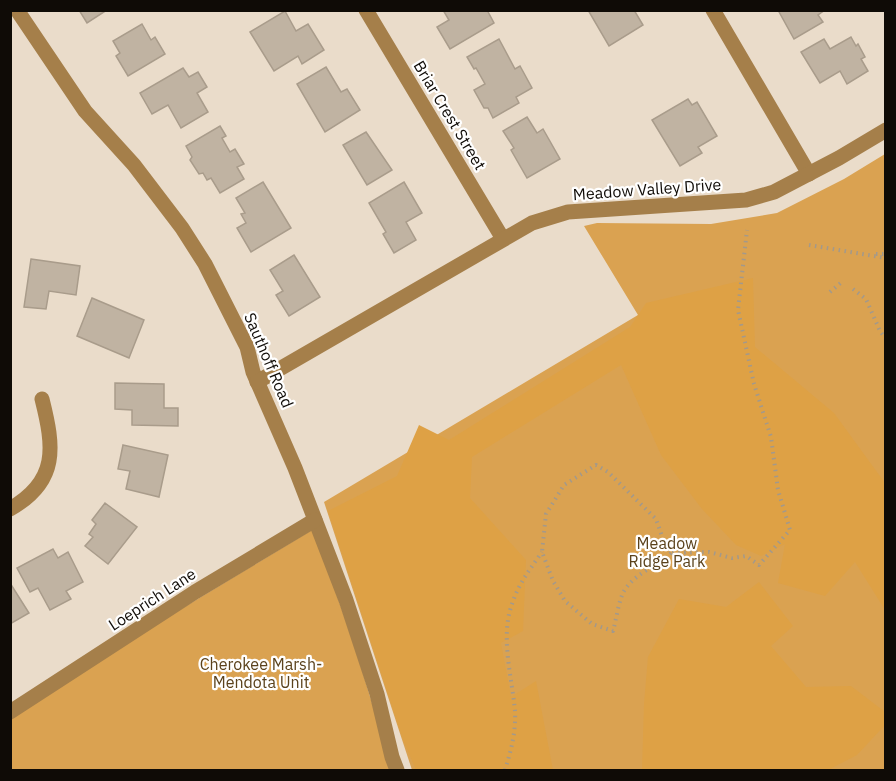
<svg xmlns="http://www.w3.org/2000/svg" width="896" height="781" font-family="'IBM Plex Sans',sans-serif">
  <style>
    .green { fill: #daa251 }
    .forest { fill: #dea145 }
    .building { fill: #c0b3a2; stroke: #a99c8b; stroke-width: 1.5 }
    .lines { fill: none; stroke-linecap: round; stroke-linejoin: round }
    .path { stroke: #a3998b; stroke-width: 4; stroke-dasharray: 1.5 4.5; stroke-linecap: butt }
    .minor { stroke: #a57f4a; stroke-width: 15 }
    .labels { text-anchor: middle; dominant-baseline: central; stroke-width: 4.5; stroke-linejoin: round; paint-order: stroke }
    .street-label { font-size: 16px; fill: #0f0b06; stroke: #fff }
    .park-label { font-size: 16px; fill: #5b421c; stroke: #fff }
  </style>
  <rect width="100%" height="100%" fill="#eadcca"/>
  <g class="green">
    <path d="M 885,154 L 885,770 L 412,770 L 324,502 L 638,315 L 584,226 L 597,223 L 711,224 L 777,213 L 844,179 Z"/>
    <path d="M 312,530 C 344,609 369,689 391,770 L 11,770 L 11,712 Z"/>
  </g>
  <g class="forest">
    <path d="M 753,278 L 755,347 L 834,413 L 885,483 L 885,610 L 855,562 L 825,596 L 778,583 L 785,544 L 761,556 L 736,545 L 702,509 L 661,455 L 621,365 L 472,457 L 470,498 L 526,560 L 523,631 L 501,643 L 511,697 L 536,681 L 553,770 L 416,770 L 403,740 L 328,511 L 397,476 L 419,425 L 449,440 L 630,327 L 646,303 Z"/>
    <path d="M 759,582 L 793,626 L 771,646 L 806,687 L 851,686 L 885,712 L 885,725 L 857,755 L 828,770 L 642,770 L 644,704 L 648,657 L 679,599 L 726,607 Z"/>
  </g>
  <g class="building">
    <path d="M 79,10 L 107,10 L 87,23 Z"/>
    <path d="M 443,10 L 487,10 L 494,23 L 450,49 L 437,27 L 449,20 Z"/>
    <path d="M 588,10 L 634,10 L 643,25 L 609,46 Z"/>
    <path d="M 778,10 L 825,10 L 818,15 L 823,22 L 794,39 Z"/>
    <path d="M 285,11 L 296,31 L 308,24 L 324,50 L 302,64 L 298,56 L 274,71 L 250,32 Z"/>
    <path d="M 142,24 L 151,40 L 155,37 L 165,54 L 128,76 L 116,56 L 120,53 L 113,41 Z"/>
    <path d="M 851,37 L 856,46 L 858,44 L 865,57 L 861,59 L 868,71 L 847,84 L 840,71 L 820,83 L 801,52 L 824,39 L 830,49 Z"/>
    <path d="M 499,39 L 515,69 L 520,66 L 532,88 L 516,97 L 519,103 L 493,118 L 488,108 L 484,108 L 474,90 L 485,84 L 476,68 L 474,69 L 467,57 Z"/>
    <path d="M 326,67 L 341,92 L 347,89 L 360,110 L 325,132 L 297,84 Z"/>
    <path d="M 183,68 L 189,77 L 198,72 L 207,87 L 197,93 L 208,112 L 181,128 L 168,105 L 152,114 L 140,93 Z"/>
    <path d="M 688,99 L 692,105 L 697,102 L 717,136 L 698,147 L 702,153 L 680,166 L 652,120 Z"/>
    <path d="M 527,117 L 537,133 L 543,129 L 560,159 L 527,178 L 511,150 L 514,148 L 503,131 Z"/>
    <path d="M 220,126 L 226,136 L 222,138 L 230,152 L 235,149 L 244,164 L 237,167 L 244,179 L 220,193 L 211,178 L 207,180 L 203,173 L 199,174 L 190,160 L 192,157 L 186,146 Z"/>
    <path d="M 366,132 L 392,170 L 367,185 L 343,145 Z"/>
    <path d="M 263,182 L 291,228 L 251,252 L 237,228 L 246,223 L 241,214 L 245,213 L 236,198 Z"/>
    <path d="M 404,182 L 422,213 L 406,222 L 416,240 L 394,253 L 383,234 L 386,232 L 369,203 Z"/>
    <path d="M 294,255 L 320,297 L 289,316 L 276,295 L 283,291 L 270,270 Z"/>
    <path d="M 31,259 L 80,266 L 76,295 L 49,291 L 46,309 L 24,307 Z"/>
    <path d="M 92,298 L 144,320 L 129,358 L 77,336 Z"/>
    <path d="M 115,383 L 164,384 L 164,408 L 178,408 L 178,426 L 132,425 L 132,410 L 115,409 Z"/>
    <path d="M 123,445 L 168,455 L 159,497 L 126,489 L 130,471 L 118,469 Z"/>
    <path d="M 105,503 L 137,527 L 108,564 L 85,546 L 93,537 L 89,534 L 96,524 L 92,520 Z"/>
    <path d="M 53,549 L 58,558 L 68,552 L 83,582 L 66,591 L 71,599 L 50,610 L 38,588 L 30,592 L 17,568 Z"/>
    <path d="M 10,583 L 29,613 L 10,624 Z"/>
  </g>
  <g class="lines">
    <g class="path">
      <path d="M 809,245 L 886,258"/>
      <path d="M 876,254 L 886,254"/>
      <path d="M 853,289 L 866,299 L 880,331 L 886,339"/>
      <path d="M 830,292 L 843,281"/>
      <path d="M 671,553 C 657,566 634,574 624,591 C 619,599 616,621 613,631 L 592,624 L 565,601 L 553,581 L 542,552 L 546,514 L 564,485 L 596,465 L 608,472 L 656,519 L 663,539 L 671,553 L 709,552 L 732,558 L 746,556 L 759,565 L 790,530 L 778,490 L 771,437 L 754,384 L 738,310 L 747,230"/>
      <path d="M 505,770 C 511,751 516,732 515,711 C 512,677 500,637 512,604 C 518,585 530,569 542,552"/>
    </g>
    <g class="minor">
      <path d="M 17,10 L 85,111 L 134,165 L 182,228 L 205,264 L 247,347 L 253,372 L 295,468 L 346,600 L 377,694 L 392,757 L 397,770"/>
      <path d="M 366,10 L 503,239"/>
      <path d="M 713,10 L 809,174"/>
      <path d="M 257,382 L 532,223 L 568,212 L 746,200 L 774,192 L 839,158 L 886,130"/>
      <path d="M 10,509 C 59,481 54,447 42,399"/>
      <path d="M 10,712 L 195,592 L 315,520"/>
    </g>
  </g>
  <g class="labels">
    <g class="street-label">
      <text transform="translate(450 115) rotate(59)">Briar Crest Street</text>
      <text transform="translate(647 189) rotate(-4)">Meadow Valley Drive</text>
      <text transform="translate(269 360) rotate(67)">Sauthoff Road</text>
      <text transform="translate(152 599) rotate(-33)">Loeprich Lane</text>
    </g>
    <g class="park-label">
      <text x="667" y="543">Meadow<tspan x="667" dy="18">Ridge Park</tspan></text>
      <text x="261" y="664">Cherokee Marsh-<tspan x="261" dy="18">Mendota Unit</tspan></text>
    </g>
  </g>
  <rect width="896" height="781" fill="none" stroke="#0f0b06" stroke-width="24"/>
</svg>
